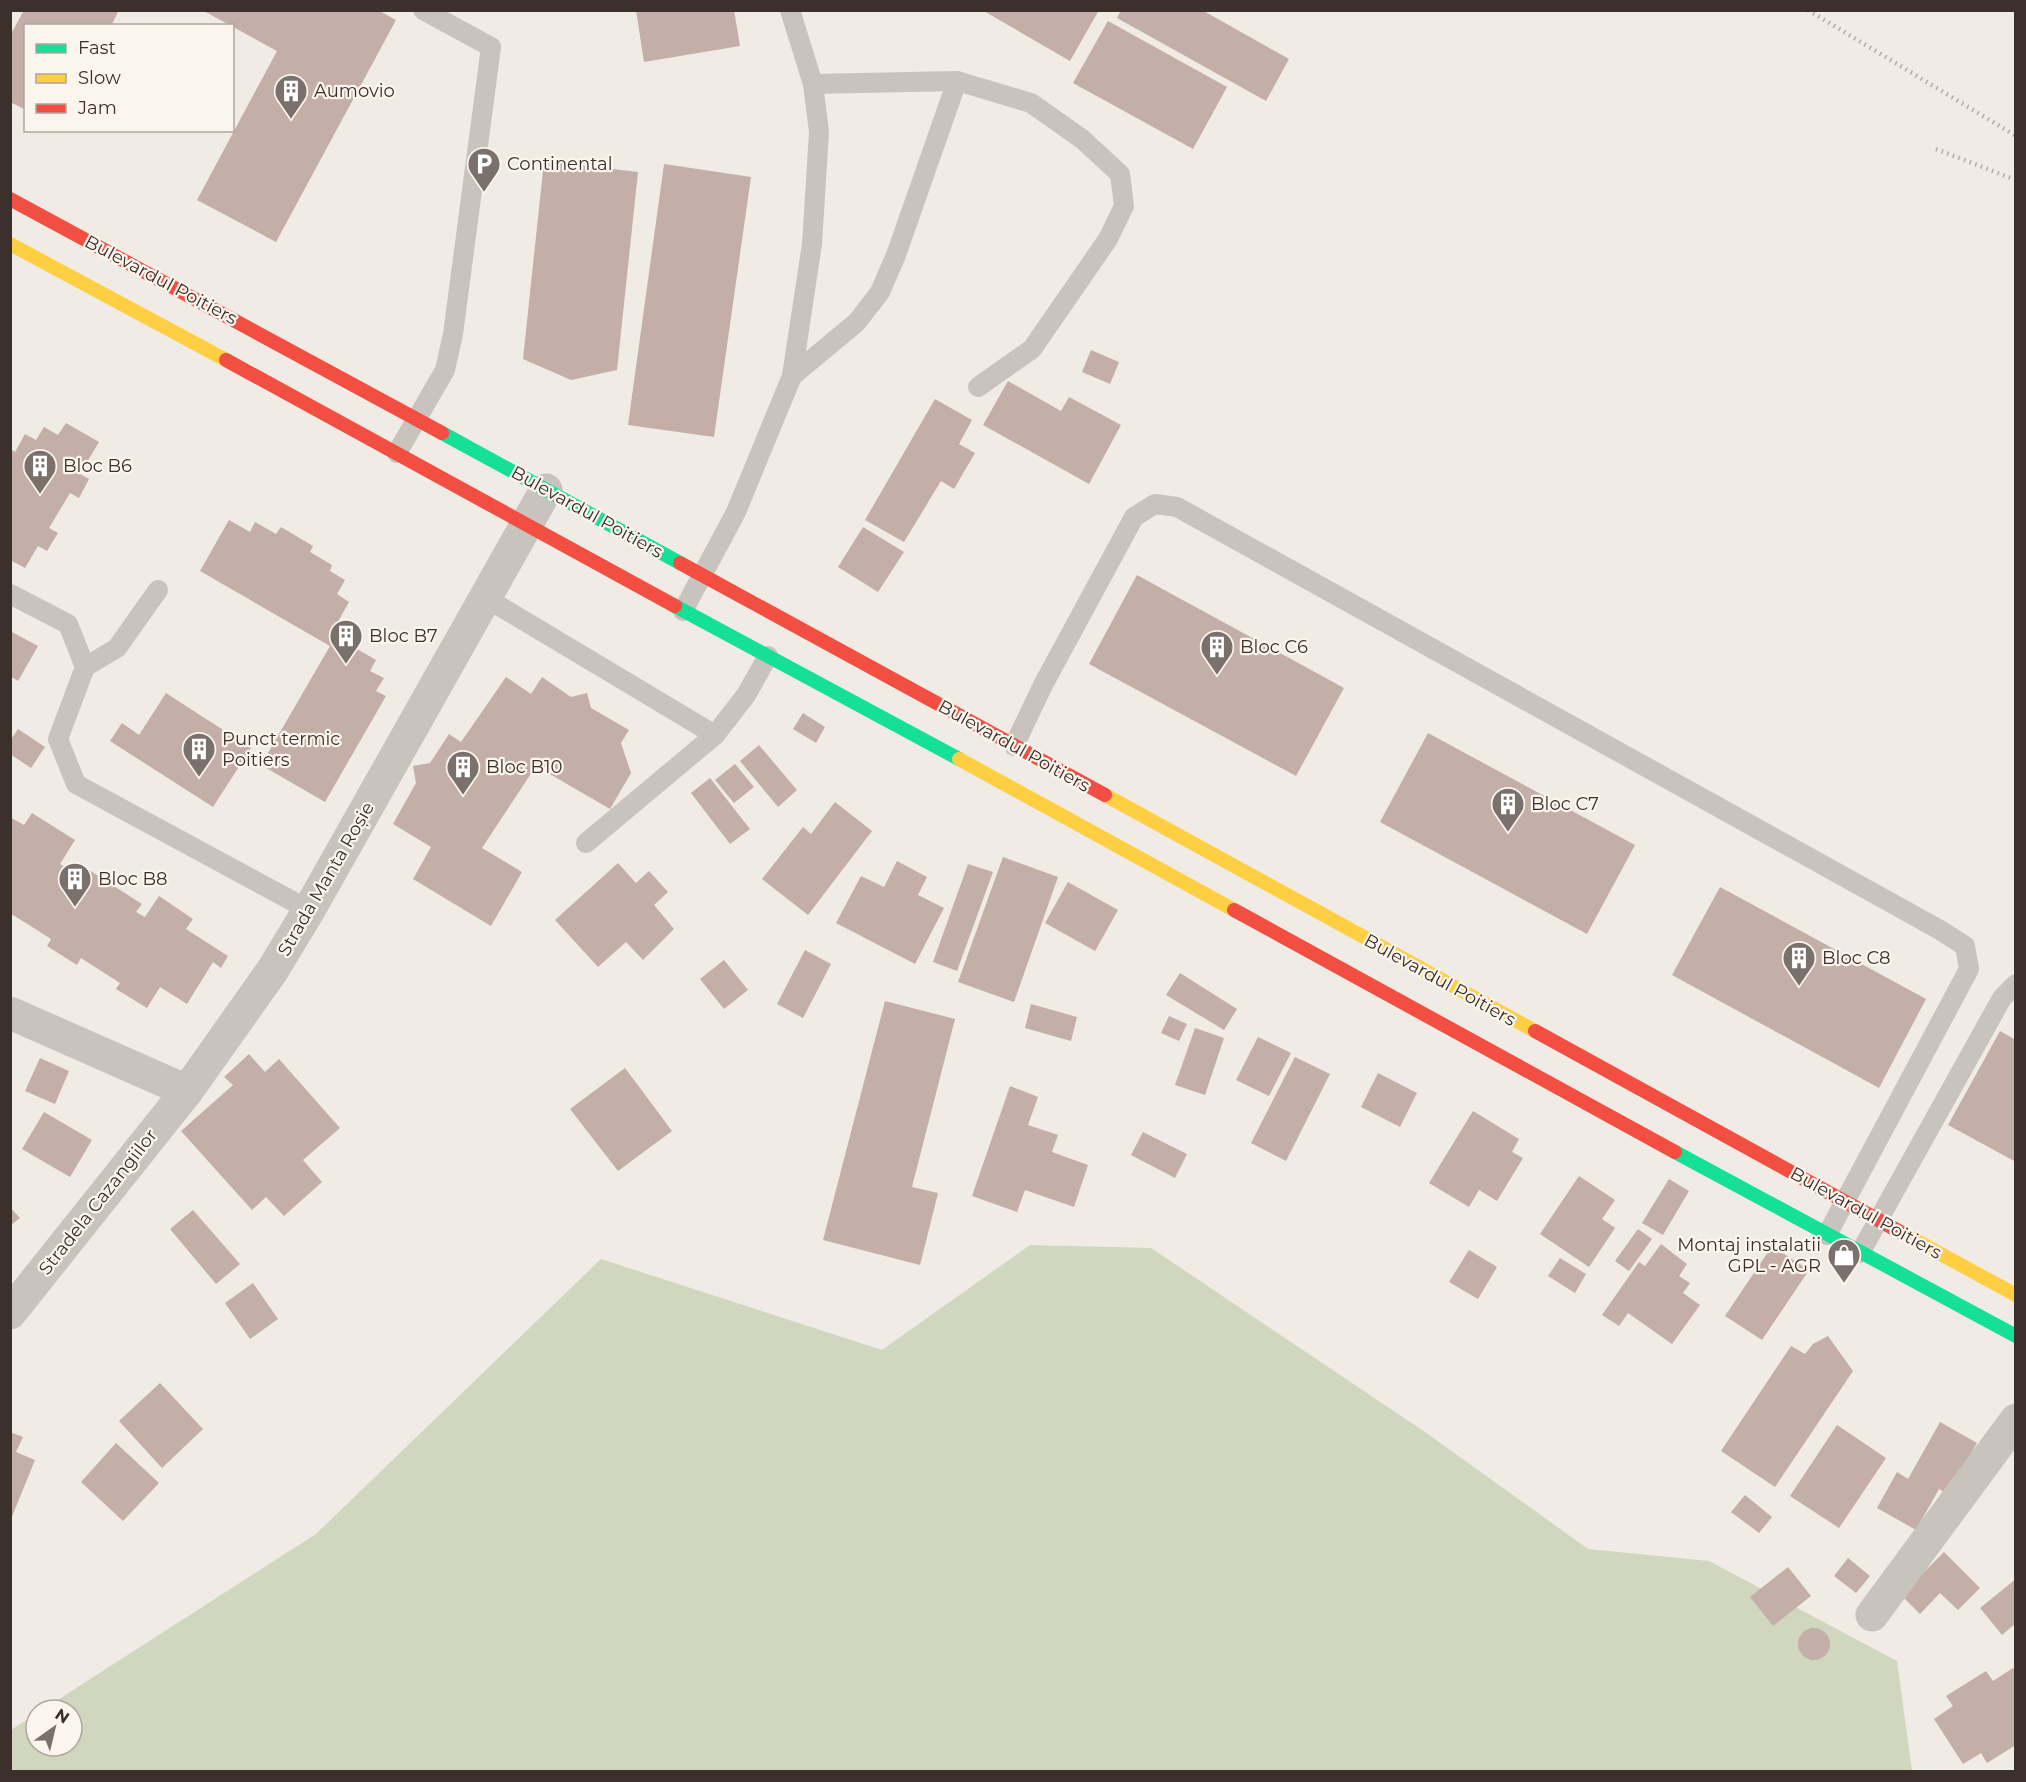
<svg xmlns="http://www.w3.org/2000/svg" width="2026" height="1782" font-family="Montserrat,sans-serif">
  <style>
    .green { fill: #d1d6bf }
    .building { fill: #c3afa7 }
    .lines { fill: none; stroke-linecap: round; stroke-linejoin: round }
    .lane { stroke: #c9c3be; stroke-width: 20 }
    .street { stroke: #c9c3be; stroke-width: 33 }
    .fast { stroke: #16e098; stroke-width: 14 }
    .slow { stroke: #ffcf43; stroke-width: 14 }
    .jam { stroke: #f24e42; stroke-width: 14 }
    .rail { stroke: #b1aca8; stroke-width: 4.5; stroke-dasharray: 1.5 4.5; stroke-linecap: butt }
    .labels { text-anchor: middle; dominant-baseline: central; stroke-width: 4.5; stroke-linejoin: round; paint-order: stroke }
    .poi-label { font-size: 18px; fill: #3b302b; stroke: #fbf5ee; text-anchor: start }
    .street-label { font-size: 18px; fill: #3b302b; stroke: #fbf5ee }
  </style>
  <rect width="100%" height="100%" fill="#f0ebe5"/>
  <path class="green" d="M 1030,1245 L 1151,1248 L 1425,1432 L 1588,1549 L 1709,1561 L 1897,1661 L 1912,1771 L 11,1772 L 11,1730 L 36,1714 L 36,1746 L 72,1746 L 72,1710 L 42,1710 L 316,1534 L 601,1259 L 882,1350 Z"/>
  <g class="building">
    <path d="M 24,10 L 119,10 L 111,26 L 26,26 L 26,110 L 10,102 L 10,36 Z"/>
    <path d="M 202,10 L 378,10 L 396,20 L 276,242 L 197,200 L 277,51 Z"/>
    <path d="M 636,10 L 734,10 L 740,46 L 644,62 Z"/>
    <path d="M 982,10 L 1099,10 L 1070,61 Z"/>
    <path d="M 1121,10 L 1202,10 L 1289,59 L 1266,101 L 1117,18 Z"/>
    <path d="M 1108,21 L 1227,87 L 1193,149 L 1073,83 Z"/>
    <path d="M 544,161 L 638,172 L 617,370 L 571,380 L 523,359 Z"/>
    <path d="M 664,164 L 751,177 L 714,437 L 628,425 Z"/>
    <path d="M 1091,350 L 1119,362 L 1110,384 L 1082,372 Z"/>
    <path d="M 1008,381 L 1061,411 L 1069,397 L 1121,425 L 1089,484 L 983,425 Z"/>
    <path d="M 935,399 L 972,420 L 959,444 L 975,453 L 954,489 L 941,481 L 904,542 L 865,520 Z"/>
    <path d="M 66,423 L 99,442 L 80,474 L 89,479 L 79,498 L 70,493 L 49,528 L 58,533 L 47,551 L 38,546 L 25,568 L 10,560 L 10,449 L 15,452 L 25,434 L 36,440 L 44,427 L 58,435 Z"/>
    <path d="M 229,520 L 250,532 L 255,522 L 276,534 L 281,527 L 313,546 L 310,552 L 332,565 L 330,571 L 345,580 L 337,594 L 349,602 L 331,634 L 376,660 L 370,671 L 384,678 L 376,691 L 386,696 L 325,802 L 261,765 L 330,646 L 200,571 Z"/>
    <path d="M 863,527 L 904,552 L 878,592 L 838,567 Z"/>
    <path d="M 1137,575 L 1344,688 L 1296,776 L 1089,664 Z"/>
    <path d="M 10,631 L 38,646 L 18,681 L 10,676 Z"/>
    <path d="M 506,677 L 531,694 L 542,677 L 571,697 L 587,693 L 591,708 L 629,730 L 621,743 L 631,773 L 610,809 L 536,766 L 482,848 L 522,872 L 491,926 L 413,879 L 431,847 L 393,824 L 416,783 L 413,766 L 430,763 L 449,734 L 461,742 Z"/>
    <path d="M 166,693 L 251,748 L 213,807 L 110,741 L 122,723 L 139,735 Z"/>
    <path d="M 803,713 L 825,727 L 816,743 L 793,729 Z"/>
    <path d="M 18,729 L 45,747 L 31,768 L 10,754 L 10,741 Z"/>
    <path d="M 1428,733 L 1635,845 L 1587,934 L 1380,822 Z"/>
    <path d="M 759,745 L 797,790 L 778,807 L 740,761 Z"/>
    <path d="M 735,764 L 754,787 L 734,803 L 715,780 Z"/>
    <path d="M 710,778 L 750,829 L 730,844 L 691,793 Z"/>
    <path d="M 835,802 L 872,831 L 808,915 L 762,879 L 803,827 L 811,834 Z"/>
    <path d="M 32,813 L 75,840 L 60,864 L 72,871 L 78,863 L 142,904 L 136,912 L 145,917 L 159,896 L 193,919 L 186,929 L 228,956 L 221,968 L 213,962 L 187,1004 L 160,987 L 147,1008 L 116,989 L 120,983 L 81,958 L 77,965 L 47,946 L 51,939 L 10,913 L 10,817 L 24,825 Z"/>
    <path d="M 1003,857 L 1058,877 L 1014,1002 L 958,982 Z"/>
    <path d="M 897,861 L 927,877 L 918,895 L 944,908 L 915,964 L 836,923 L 861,876 L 884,887 Z"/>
    <path d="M 618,863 L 636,883 L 649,871 L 668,892 L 654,905 L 674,929 L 643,960 L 626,942 L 598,967 L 555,920 Z"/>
    <path d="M 968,864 L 993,872 L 957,971 L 933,962 Z"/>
    <path d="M 1068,882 L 1118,910 L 1095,951 L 1045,923 Z"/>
    <path d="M 1720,887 L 1926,999 L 1879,1088 L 1672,975 Z"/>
    <path d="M 805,950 L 831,964 L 803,1018 L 777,1004 Z"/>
    <path d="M 724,960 L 748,990 L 724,1009 L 700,979 Z"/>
    <path d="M 1180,973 L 1237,1009 L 1224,1030 L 1166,995 Z"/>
    <path d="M 885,1001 L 955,1019 L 912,1187 L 938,1193 L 920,1265 L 823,1240 Z"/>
    <path d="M 1031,1004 L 1077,1017 L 1071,1041 L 1025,1028 Z"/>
    <path d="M 1169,1016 L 1187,1024 L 1179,1041 L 1161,1033 Z"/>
    <path d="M 1195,1028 L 1224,1038 L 1205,1095 L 1175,1085 Z"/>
    <path d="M 2000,1031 L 2016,1040 L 2016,1162 L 1948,1125 Z"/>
    <path d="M 1258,1037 L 1291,1053 L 1269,1096 L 1236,1080 Z"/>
    <path d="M 249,1054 L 265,1072 L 279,1059 L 340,1128 L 303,1160 L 322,1182 L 284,1216 L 266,1197 L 252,1210 L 181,1131 L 233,1085 L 224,1077 Z"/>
    <path d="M 1295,1057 L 1330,1074 L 1286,1161 L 1251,1143 Z"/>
    <path d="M 40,1058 L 69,1071 L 55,1104 L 25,1091 Z"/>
    <path d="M 625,1068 L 672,1131 L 618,1171 L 570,1109 Z"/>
    <path d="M 1378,1073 L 1417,1093 L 1400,1127 L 1361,1107 Z"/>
    <path d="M 1010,1086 L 1038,1097 L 1028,1125 L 1058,1135 L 1052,1152 L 1088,1165 L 1074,1207 L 1025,1190 L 1017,1212 L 972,1196 Z"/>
    <path d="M 1473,1111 L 1519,1139 L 1512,1152 L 1523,1158 L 1497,1201 L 1479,1190 L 1469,1207 L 1429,1183 Z"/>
    <path d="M 44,1112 L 92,1140 L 70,1177 L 22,1149 Z"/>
    <path d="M 1143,1132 L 1187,1154 L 1175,1178 L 1131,1155 Z"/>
    <path d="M 1579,1176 L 1615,1200 L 1602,1219 L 1615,1228 L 1589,1267 L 1540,1234 Z"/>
    <path d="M 1669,1179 L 1689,1191 L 1663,1235 L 1642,1223 Z"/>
    <path d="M 10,1207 L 20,1218 L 10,1226 Z"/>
    <path d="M 193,1210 L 240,1264 L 216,1284 L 170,1229 Z"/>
    <path d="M 1638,1229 L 1652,1239 L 1629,1271 L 1615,1261 Z"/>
    <path d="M 1661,1244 L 1687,1264 L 1679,1276 L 1690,1283 L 1683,1293 L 1700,1305 L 1672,1344 L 1628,1313 L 1619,1326 L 1602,1315 L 1639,1262 L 1645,1266 Z"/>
    <path d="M 1772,1246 L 1809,1270 L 1762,1340 L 1725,1316 Z"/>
    <path d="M 1469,1250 L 1497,1267 L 1478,1299 L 1449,1282 Z"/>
    <path d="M 1560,1258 L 1586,1274 L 1575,1293 L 1548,1276 Z"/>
    <path d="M 253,1283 L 278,1319 L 250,1339 L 225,1303 Z"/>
    <path d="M 1828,1336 L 1853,1371 L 1775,1487 L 1721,1451 L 1791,1346 L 1805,1354 L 1813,1344 Z"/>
    <path d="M 160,1383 L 203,1429 L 162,1468 L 119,1421 Z"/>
    <path d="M 1940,1422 L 1977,1443 L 1948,1494 L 1939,1489 L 1916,1530 L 1877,1508 L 1897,1472 L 1908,1479 Z"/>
    <path d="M 1837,1425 L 1886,1458 L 1839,1528 L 1790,1496 Z"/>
    <path d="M 10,1432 L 23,1437 L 16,1452 L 35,1460 L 11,1519 Z"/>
    <path d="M 116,1443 L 159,1483 L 123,1521 L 81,1482 Z"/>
    <path d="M 1745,1495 L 1772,1517 L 1759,1533 L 1731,1512 Z"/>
    <path d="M 1944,1552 L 1980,1588 L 1958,1610 L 1940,1593 L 1920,1614 L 1901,1595 Z"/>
    <path d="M 1848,1558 L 1870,1576 L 1856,1593 L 1834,1576 Z"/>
    <path d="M 1788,1567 L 1811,1596 L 1773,1626 L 1750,1597 Z"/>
    <path d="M 2016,1579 L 2016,1623 L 2002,1635 L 1980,1608 Z"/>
    <circle cx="1814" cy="1644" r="16"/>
    <path d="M 2013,1668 L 2016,1672 L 2016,1745 L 1987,1763 L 1981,1753 L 1963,1764 L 1934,1719 L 1953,1706 L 1946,1696 L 1986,1671 L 1993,1681 Z"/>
  </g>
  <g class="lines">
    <g class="lane">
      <path d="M 813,84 L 957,81 L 1031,103 L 1082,139 L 1120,174 L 1124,206 L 1108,239 L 1032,349 L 978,387"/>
      <path d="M 792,376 L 857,322 L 880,292 L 896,255 L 957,81"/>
      <path d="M 397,453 L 445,370 L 453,334 L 491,47 L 423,10"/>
      <path d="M 10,594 L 68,624 L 85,667 L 58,739 L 76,784 L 309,910"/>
      <path d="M 486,598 L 715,735"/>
      <path d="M 683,611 L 736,512 L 792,376 L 812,244 L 819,132 L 813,84 L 790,10"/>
      <path d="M 85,667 L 117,648 L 158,590"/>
      <path d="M 1014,746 L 1043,685 L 1134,517 L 1155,504 L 1177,507 L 1940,930 L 1965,946 L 1969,969 L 1827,1235"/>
      <path d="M 586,843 L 715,735 L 746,695 L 768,656"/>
      <path d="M 1860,1253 L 2002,998 L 2016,984"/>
    </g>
    <g class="street">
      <path d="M 10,1013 L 187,1091 L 272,971 L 309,910 L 546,490"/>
      <path d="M 10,1313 L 187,1091"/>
      <path d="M 1872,1615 L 2016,1420"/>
    </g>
    <g class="fast">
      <path d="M 442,433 L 680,563"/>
      <path d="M 675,606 L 959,759"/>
      <path d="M 1675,1152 L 2016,1336"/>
    </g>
    <g class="slow">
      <path d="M 10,244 L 226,360"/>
      <path d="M 959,759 L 1234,910"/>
      <path d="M 1105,795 L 1535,1031"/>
      <path d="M 1902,1233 L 2016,1295"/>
    </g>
    <g class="jam">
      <path d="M 10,199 L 442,433"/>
      <path d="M 226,360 L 675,606"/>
      <path d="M 680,563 L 1105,795"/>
      <path d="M 1234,910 L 1675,1152"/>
      <path d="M 1535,1031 L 1902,1233"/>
    </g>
    <g class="rail">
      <path d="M 1808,10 L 2016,136"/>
      <path d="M 1936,149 L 2016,180"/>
    </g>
  </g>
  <defs>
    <g id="building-pin" transform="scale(1.725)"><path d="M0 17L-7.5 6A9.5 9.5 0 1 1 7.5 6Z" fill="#7a716c" stroke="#fbf5ee"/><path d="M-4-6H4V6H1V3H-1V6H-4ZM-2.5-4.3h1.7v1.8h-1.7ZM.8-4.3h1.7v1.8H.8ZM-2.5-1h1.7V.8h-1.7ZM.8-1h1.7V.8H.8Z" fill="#fff"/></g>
    <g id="parking-pin" transform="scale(1.725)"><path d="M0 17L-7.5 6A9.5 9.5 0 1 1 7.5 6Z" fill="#7a716c" stroke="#fbf5ee"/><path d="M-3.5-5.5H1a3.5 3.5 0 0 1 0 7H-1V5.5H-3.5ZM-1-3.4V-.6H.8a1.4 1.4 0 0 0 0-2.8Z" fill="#fff"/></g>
    <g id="shop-pin" transform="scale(1.725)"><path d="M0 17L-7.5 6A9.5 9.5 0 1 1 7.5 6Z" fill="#7a716c" stroke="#fbf5ee"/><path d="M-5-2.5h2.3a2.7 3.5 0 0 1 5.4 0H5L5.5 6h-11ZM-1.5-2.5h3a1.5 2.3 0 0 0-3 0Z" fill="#fff"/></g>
  </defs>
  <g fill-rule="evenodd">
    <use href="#building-pin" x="291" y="91"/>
    <use href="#parking-pin" x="484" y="164"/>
    <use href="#building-pin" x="40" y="466"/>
    <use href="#building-pin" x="346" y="636"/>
    <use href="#building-pin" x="1217" y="647"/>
    <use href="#building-pin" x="199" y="749"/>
    <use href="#building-pin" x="463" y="767"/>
    <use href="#building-pin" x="1508" y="804"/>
    <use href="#building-pin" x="75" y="879"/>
    <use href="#building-pin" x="1799" y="958"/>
    <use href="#shop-pin" x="1844" y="1255"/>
  </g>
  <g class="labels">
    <g class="poi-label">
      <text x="314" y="91">Aumovio</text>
      <text x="507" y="164">Continental</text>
      <text x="63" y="466">Bloc B6</text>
      <text x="369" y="636">Bloc B7</text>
      <text x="1240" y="647">Bloc C6</text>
      <text x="222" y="739">Punct termic<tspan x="222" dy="21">Poitiers</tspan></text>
      <text x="486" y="767">Bloc B10</text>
      <text x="1531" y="804">Bloc C7</text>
      <text x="98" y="879">Bloc B8</text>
      <text x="1822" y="958">Bloc C8</text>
      <text x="1821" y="1245" text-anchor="end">Montaj instalatii<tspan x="1821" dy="21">GPL - AGR</tspan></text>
    </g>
    <g class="street-label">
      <text transform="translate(161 280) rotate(28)">Bulevardul Poitiers</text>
      <text transform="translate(587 512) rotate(29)">Bulevardul Poitiers</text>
      <text transform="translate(1014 746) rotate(29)">Bulevardul Poitiers</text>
      <text transform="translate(326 879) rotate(-60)">Strada Manta Roșie</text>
      <text transform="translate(1440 980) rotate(29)">Bulevardul Poitiers</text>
      <text transform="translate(98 1202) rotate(-52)">Stradela Cazangiilor</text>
      <text transform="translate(1866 1213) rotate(29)">Bulevardul Poitiers</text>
    </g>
  </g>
  <rect width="2026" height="1782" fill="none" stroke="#3b302b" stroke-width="24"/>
  <rect x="24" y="24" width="210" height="108" fill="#fbf5ee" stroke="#aea6a0" stroke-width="1.5"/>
  <rect x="36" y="44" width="30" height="9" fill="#16e098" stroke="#aea6a0" stroke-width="1.5"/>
  <text x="78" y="54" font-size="18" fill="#3b302b">Fast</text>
  <rect x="36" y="74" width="30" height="9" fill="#ffcf43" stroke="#aea6a0" stroke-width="1.5"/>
  <text x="78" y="84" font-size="18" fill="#3b302b">Slow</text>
  <rect x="36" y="104" width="30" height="9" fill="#f24e42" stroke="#aea6a0" stroke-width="1.5"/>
  <text x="78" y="114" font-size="18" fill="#3b302b">Jam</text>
  <g transform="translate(54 1728) rotate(34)"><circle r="28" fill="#fbf5ee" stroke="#aea6a0" stroke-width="1.5"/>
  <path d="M0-4.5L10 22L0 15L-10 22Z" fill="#7a716c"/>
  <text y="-9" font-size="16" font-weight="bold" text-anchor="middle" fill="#3b302b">N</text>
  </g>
</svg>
